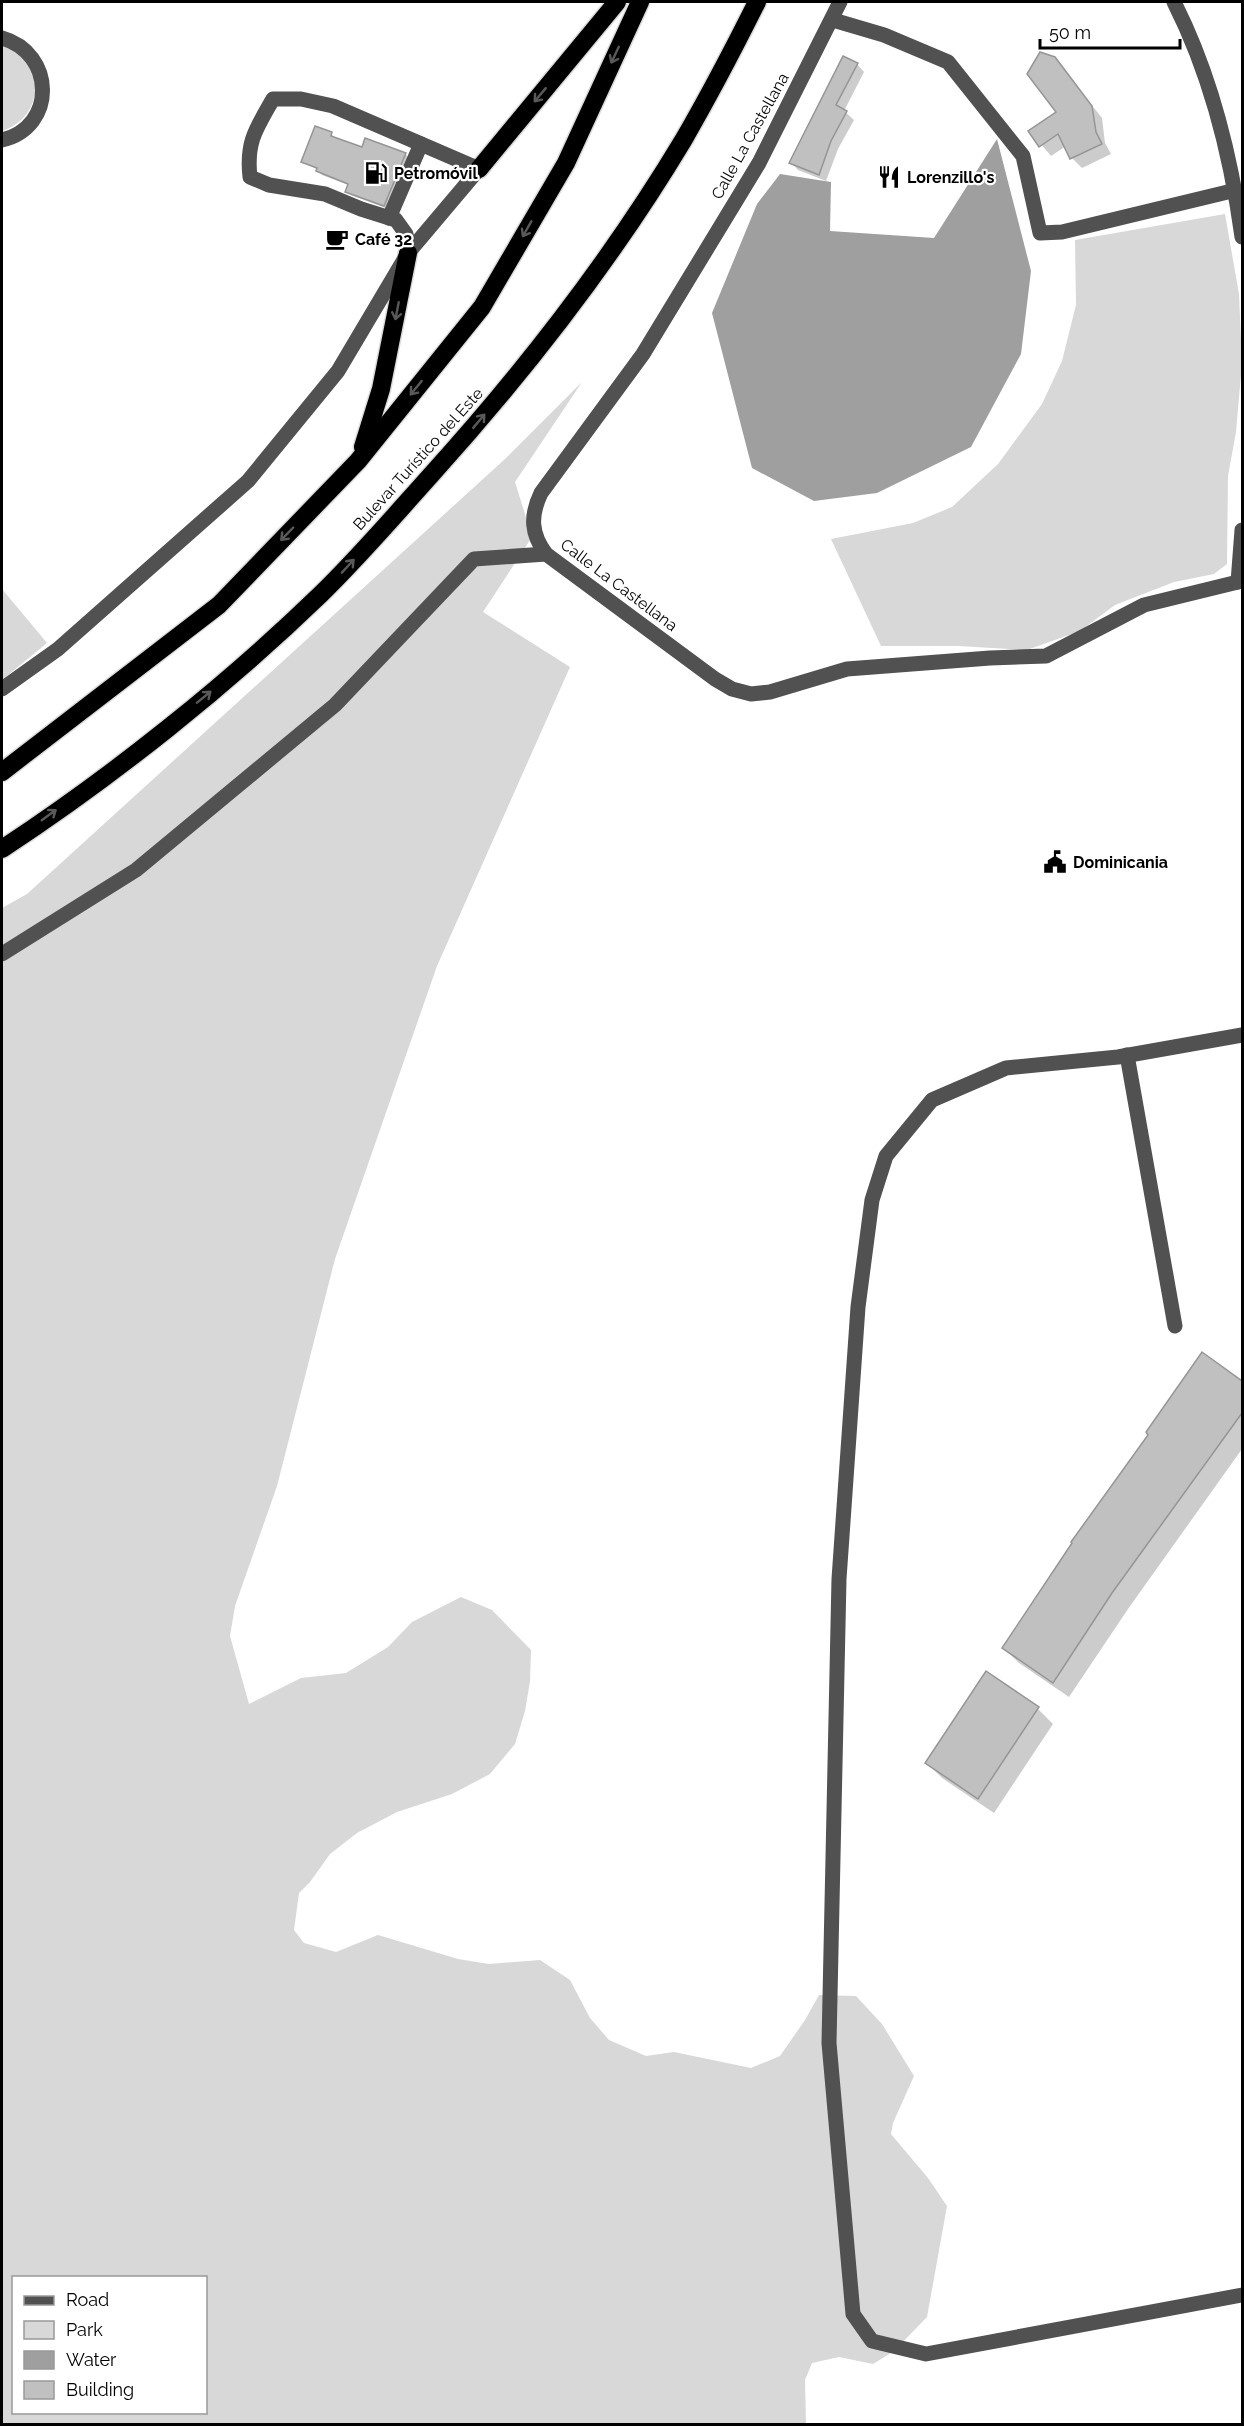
<svg xmlns="http://www.w3.org/2000/svg" width="1244" height="2426" font-family="Raleway,sans-serif">
  <style>
    .green { fill: #d8d8d8; fill-rule: evenodd }
    .water { fill: #9f9f9f }
    .shadow { fill: #0003 }
    .building { fill: #c0c0c0; stroke: #959595; stroke-width: 1.5 }
    .lines { fill: none; stroke-linecap: round; stroke-linejoin: round }
    .highway-casing { stroke: #dbdbdb; stroke-width: 21 }
    .minor { stroke: #515151; stroke-width: 15 }
    .highway { stroke: #000; stroke-width: 18 }
    .oneway { stroke: #595959 }
    .labels { text-anchor: middle; dominant-baseline: central; stroke-width: 4.5; stroke-linejoin: round; paint-order: stroke }
    .street-label { font-size: 16px; fill: #000; stroke: #fff }
    .poi-label { font-size: 16px; font-weight: bold; fill: #000; stroke: #fff; text-anchor: start }
  </style>
  <rect width="100%" height="100%" fill="#fff"/>
  <g class="green">
    <path d="M 2,43 C 45,59 47,116 2,131 Z"/>
    <path d="M 1225,214 L 1239,294 L 1242,363 L 1236,432 L 1228,476 L 1227,564 L 1214,574 L 1174,582 L 1115,605 L 1080,631 L 1027,650 L 958,646 L 881,646 L 831,539 L 913,523 L 952,507 L 998,464 L 1042,404 L 1062,361 L 1076,305 L 1075,240 Z"/>
    <path d="M 582,382 L 515,482 L 532,537 L 483,612 L 570,667 L 437,966 L 335,1259 L 277,1486 L 235,1606 L 230,1636 L 249,1704 L 301,1678 L 346,1673 L 388,1647 L 412,1622 L 461,1597 L 492,1610 L 531,1650 L 530,1681 L 525,1711 L 515,1744 L 490,1774 L 452,1794 L 397,1812 L 357,1833 L 330,1854 L 310,1882 L 299,1893 L 294,1930 L 304,1943 L 336,1952 L 378,1935 L 458,1959 L 489,1964 L 540,1960 L 570,1980 L 590,2018 L 609,2040 L 646,2056 L 674,2052 L 751,2068 L 780,2056 L 805,2020 L 819,1995 L 856,1996 L 882,2024 L 914,2076 L 893,2123 L 891,2134 L 928,2178 L 947,2206 L 927,2317 L 894,2351 L 873,2364 L 839,2357 L 812,2363 L 805,2380 L 806,2424 L 2,2424 L 2,908 L 27,894 L 505,459 ZM 14,2278 L 206,2278 L 206,2412 L 14,2412 Z"/>
    <path d="M 2,589 L 47,643 L 2,680 Z"/>
  </g>
  <path class="water" d="M 997,139 L 1031,271 L 1021,354 L 971,447 L 877,493 L 814,501 L 752,468 L 712,313 L 757,204 L 780,174 L 831,182 L 830,231 L 934,238 Z"/>
  <g class="shadow">
    <path d="M 1054,58 L 1102,118 L 1105,143 L 1111,154 L 1082,168 L 1072,158 L 1066,146 L 1051,156 L 1030,131 L 1058,113 Z"/>
    <path d="M 857,64 L 864,72 L 844,111 L 854,120 L 838,149 L 826,181 L 798,170 L 791,162 Z"/>
    <path d="M 331,134 L 335,138 L 363,149 L 405,154 L 409,158 L 388,209 L 351,195 L 347,191 L 349,185 L 322,175 L 318,170 L 303,161 Z"/>
    <path d="M 1203,1354 L 1242,1383 L 1242,1449 L 1128,1609 L 1069,1697 L 1019,1663 L 1004,1648 L 1150,1435 Z"/>
    <path d="M 986,1674 L 1038,1709 L 1053,1724 L 994,1813 L 942,1778 L 927,1763 Z"/>
  </g>
  <g class="building">
    <path d="M 1040,52 L 1055,57 L 1092,106 L 1096,132 L 1102,144 L 1070,159 L 1058,134 L 1039,147 L 1028,131 L 1056,112 L 1027,74 Z"/>
    <path d="M 843,56 L 858,63 L 836,105 L 847,111 L 831,141 L 819,175 L 789,163 Z"/>
    <path d="M 315,126 L 332,132 L 331,136 L 362,147 L 365,138 L 406,153 L 384,206 L 345,192 L 348,184 L 316,171 L 317,168 L 301,162 Z"/>
    <path d="M 1202,1352 L 1242,1381 L 1242,1413 L 1112,1593 L 1053,1683 L 1002,1648 L 1072,1543 L 1071,1542 L 1148,1435 L 1146,1432 Z"/>
    <path d="M 986,1671 L 1039,1707 L 978,1799 L 925,1763 Z"/>
  </g>
  <g class="lines">
    <g class="highway-casing">
      <g id="highway">
        <path d="M 479,169 L 617,2"/>
        <path d="M 363,447 L 381,389 L 408,253"/>
        <path d="M 2,772 L 219,605 L 358,461 L 482,307 L 566,163 L 640,2"/>
        <path d="M 2,849 C 113,776 226,686 321,594 C 360,556 395,515 431,475 C 525,371 612,259 684,139 C 710,94 734,48 757,2"/>
      </g>
    </g>
    <g class="minor">
      <path d="M 840,2 L 759,163 L 643,354 L 541,493 C 530,516 531,534 546,554 L 715,679 L 732,689 L 751,694 L 770,692 L 847,669 L 990,658 L 1046,656 L 1144,605 L 1242,581"/>
      <path d="M 1174,2 C 1211,75 1231,156 1242,237"/>
      <path d="M 833,20 L 884,35 L 948,62 L 1023,156 L 1040,233 L 1062,232 L 1236,190"/>
      <path d="M 2,38 C 55,53 57,127 2,140"/>
      <path d="M 389,218 L 421,144"/>
      <path d="M 1238,582 L 1242,530"/>
      <path d="M 2,689 L 58,649 L 248,481 L 338,371 L 408,253 L 479,169 L 333,106 L 301,99 L 273,99 C 256,129 246,142 250,177 L 269,185 L 325,194 L 361,209 L 396,220 L 406,234 L 408,253"/>
      <path d="M 2,954 L 136,870 L 335,705 L 474,559 L 546,554"/>
      <path d="M 1242,1035 L 1118,1057 L 1006,1068 L 932,1100 L 886,1156 L 872,1200 L 858,1307 L 839,1579 L 829,2043 L 853,2314 L 872,2341 L 926,2354 L 1242,2295"/>
      <path d="M 1127,1055 L 1175,1326"/>
    </g>
    <use href="#highway" class="highway"/>
  </g>
  <defs><path id="oneway-shaft" d="M-6 0H5M1.5-3L5.5 0L1.5 3" fill="none" stroke-width="1.6" stroke-linecap="round" stroke-linejoin="round" transform="scale(1.5)"/></defs>
  <g class="oneway">
    <use href="#oneway-shaft" transform="translate(615 55) rotate(115)"/>
    <use href="#oneway-shaft" transform="translate(540 95) rotate(130)"/>
    <use href="#oneway-shaft" transform="translate(527 229) rotate(120)"/>
    <use href="#oneway-shaft" transform="translate(397 311) rotate(101)"/>
    <use href="#oneway-shaft" transform="translate(416 388) rotate(129)"/>
    <use href="#oneway-shaft" transform="translate(479 421) rotate(-50)"/>
    <use href="#oneway-shaft" transform="translate(287 534) rotate(134)"/>
    <use href="#oneway-shaft" transform="translate(348 566) rotate(-47)"/>
    <use href="#oneway-shaft" transform="translate(204 697) rotate(-39)"/>
    <use href="#oneway-shaft" transform="translate(49 815) rotate(-36)"/>
  </g>
  <defs>
    <g id="fuel-bare" transform="scale(1.8)"><path d="M-5.5-6h7V0h2V4h1.3V-2.5L3-4.5l.8-.8L6-3V5H2.5V1h-1V6h-7ZM-4.2-4.7v3.2H.2V-4.7Z" fill="#000" stroke="#fff" stroke-width="2.5" paint-order="stroke"/></g>
    <g id="restaurant-bare" transform="scale(1.8)"><path d="M-5-6h1v4h1v-4h1v4h1v-4h1v5L-1.5 .5V6h-2V.5L-5-1ZM5-6V6H3V1.5H1.5Q1.5-4 5-6Z" fill="#000" stroke="#fff" stroke-width="2.5" paint-order="stroke"/></g>
    <g id="cafe-bare" transform="scale(1.8)"><path d="M-5.5-4.5H6V0H3Q3 3.5 0 3.5H-2.5Q-5.5 3.5-5.5 0ZM3-3.2v2h1.7v-2ZM-6 4.5H4V6H-6Z" fill="#000" stroke="#fff" stroke-width="2.5" paint-order="stroke"/></g>
    <g id="civic-bare" transform="scale(1.8)"><path d="M-.6-6.5H3V-4.5H.6V-3L4-1V1h2V6H-6V1h2V-1L-.6-3ZM-1.2 2.5V6h2.4V2.5Z" fill="#000" stroke="#fff" stroke-width="2.5" paint-order="stroke"/></g>
  </defs>
  <g fill-rule="evenodd">
    <use href="#fuel-bare" x="376" y="173"/>
    <use href="#restaurant-bare" x="889" y="177"/>
    <use href="#cafe-bare" x="337" y="239"/>
    <use href="#civic-bare" x="1055" y="862"/>
  </g>
  <g class="labels">
    <g class="street-label">
      <text transform="translate(750 136) rotate(-61)">Calle La Castellana</text>
      <text transform="translate(418 459) rotate(-48)">Bulevar Turístico del Este</text>
      <text transform="translate(619 585) rotate(37)">Calle La Castellana</text>
    </g>
    <g class="poi-label">
      <text x="394" y="173">Petromóvil</text>
      <text x="907" y="177">Lorenzillo's</text>
      <text x="355" y="239">Café 32</text>
      <text x="1073" y="862">Dominicania</text>
    </g>
  </g>
  <rect width="1244" height="2426" fill="none" stroke="#000000" stroke-width="6"/>
  <rect x="12" y="2276" width="195" height="138" fill="#ffffff" stroke="#999999" stroke-width="1.5"/>
  <rect x="24" y="2296" width="30" height="9" fill="#515151" stroke="#999999" stroke-width="1.5"/>
  <text x="66" y="2306" font-size="18" fill="#000000">Road</text>
  <rect x="24" y="2321" width="30" height="18" fill="#d8d8d8" stroke="#999999" stroke-width="1.5"/>
  <text x="66" y="2336" font-size="18" fill="#000000">Park</text>
  <rect x="24" y="2351" width="30" height="18" fill="#9f9f9f" stroke="#999999" stroke-width="1.5"/>
  <text x="66" y="2366" font-size="18" fill="#000000">Water</text>
  <rect x="24" y="2381" width="30" height="18" fill="#c0c0c0" stroke="#999999" stroke-width="1.5"/>
  <text x="66" y="2396" font-size="18" fill="#000000">Building</text>
  <path d="M1040 39v9h140v-9" fill="none" stroke="#000000" stroke-width="3"/>
  <text x="1049" y="39" font-size="18" fill="#000000" stroke="#ffffff" stroke-width="4.5" paint-order="stroke">50 m</text>
</svg>
